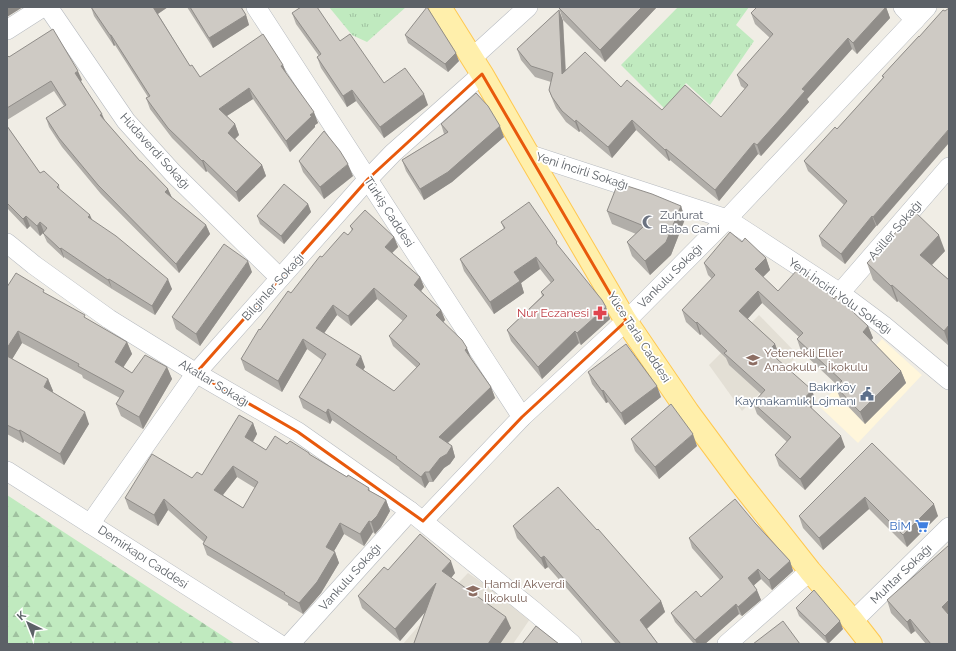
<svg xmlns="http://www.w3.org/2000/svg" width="956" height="651" font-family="Raleway,sans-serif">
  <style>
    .commercial { fill: #fff6db }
    .education { fill: #e3dfd5 }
    .grass { fill: url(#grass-tufts) }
    .forest { fill: url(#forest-firs) }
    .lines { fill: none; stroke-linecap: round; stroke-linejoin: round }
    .minor-casing { stroke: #b7bbc0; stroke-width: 20 }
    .major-casing { stroke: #ffc850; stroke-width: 24 }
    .minor { stroke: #fff; stroke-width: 19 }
    .major { stroke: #ffefab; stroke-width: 22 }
    .wall { fill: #b1aea9; fill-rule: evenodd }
    .shaded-wall { fill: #908d89 }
    .building { fill: #cecac4; stroke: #908d89; fill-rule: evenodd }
    .marked { fill: none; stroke: #e8590c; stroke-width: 3; stroke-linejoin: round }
    .labels { text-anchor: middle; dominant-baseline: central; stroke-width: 3.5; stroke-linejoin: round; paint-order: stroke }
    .street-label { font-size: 12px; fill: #5c6167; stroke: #fff }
    .worship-label { font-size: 12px; fill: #5b616d; stroke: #fff; text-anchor: start }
    .health-label { font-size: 12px; fill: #be3a42; stroke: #fff; text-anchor: end }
    .education-label { font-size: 12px; fill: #785e54; stroke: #fff; text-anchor: start }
    .service-label { font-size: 12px; fill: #4e5e75; stroke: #fff; text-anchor: end }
    .shop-label { font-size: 12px; fill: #366cbe; stroke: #fff; text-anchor: end }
  </style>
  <defs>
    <pattern id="grass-tufts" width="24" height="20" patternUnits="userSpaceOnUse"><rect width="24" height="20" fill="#c0eabf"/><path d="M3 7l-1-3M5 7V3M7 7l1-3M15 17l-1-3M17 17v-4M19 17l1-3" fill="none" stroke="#9fc19f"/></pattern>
    <pattern id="forest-firs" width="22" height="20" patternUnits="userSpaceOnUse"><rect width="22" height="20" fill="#c0eabf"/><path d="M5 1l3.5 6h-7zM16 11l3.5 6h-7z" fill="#9fc19f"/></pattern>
  </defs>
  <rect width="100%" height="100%" fill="#f0ede5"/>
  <path class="commercial" d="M 882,339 L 922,375 L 858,443 L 819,406 Z"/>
  <g class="education">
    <path d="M 759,315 L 798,355 L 742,411 L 709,365 Z"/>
    <path d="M 468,573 L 532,616 L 513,644 L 403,644 L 433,609 Z"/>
  </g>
  <g class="grass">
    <path d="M 329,7 L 406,7 L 367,42 L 352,35 Z"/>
    <path d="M 678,7 L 749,7 L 736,25 L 754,41 L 710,105 L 686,83 L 665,109 L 621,65 Z"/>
  </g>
  <path class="forest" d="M 7,495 L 235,644 L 7,644 Z"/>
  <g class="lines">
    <g class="minor-casing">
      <g id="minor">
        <path d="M 48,7 L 126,121 L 173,173 L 280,278"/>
        <path d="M 256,7 L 522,417"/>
        <path d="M 903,7 L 915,20"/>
        <path d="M 7,30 L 43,7"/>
        <path d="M 472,58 L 528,7"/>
        <path d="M 528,154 L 727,219 L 840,293 L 883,325 L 949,380"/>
        <path d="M 7,243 L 34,265 L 109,319 L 196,373 L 298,432 L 410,511 L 535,612 L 572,644"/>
        <path d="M 840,293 L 949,167"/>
        <path d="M 7,471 L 279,644"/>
        <path d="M 423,521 L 522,417 L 626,321 L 727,219 L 927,7"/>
        <path d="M 90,524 L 196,373 L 368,179 L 393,153 L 482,74"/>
        <path d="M 853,621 L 949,527"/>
        <path d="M 290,644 L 410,511"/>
        <path d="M 727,644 L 810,571"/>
      </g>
    </g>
    <g class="major-casing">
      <path id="major" d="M 440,7 L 482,74 L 528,154 L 626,321 L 688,412 L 739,481 L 810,571 L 853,621 L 871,644"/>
    </g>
    <use href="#minor" class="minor"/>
    <use href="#major" class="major"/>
  </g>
  <g class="wall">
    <path d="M 91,7 L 168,7 L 158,14 L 190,66 L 200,77 L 283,65 L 286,73 L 318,123 L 315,125 L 315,127 L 290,152 L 253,99 L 227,116 L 235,124 L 239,135 L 235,139 L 262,165 L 266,176 L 239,202 L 207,171 L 206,172 L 172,138 L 150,109 L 146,98 L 148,97 L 115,45 L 114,46 L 94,16 Z"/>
    <path d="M 187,7 L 241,7 L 246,15 L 249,25 L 213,48 Z"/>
    <path d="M 559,7 L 657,7 L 605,62 L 563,20 L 559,8 Z"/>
    <path d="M 886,7 L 890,18 L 857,54 L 852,49 L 807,99 L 809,102 L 788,126 L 761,156 L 758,154 L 719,201 L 670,160 L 669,161 L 636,130 L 612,158 L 580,131 L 579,132 L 566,122 L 556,108 L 553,101 L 549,90 L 551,82 L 535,77 L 521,60 L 517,49 L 559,10 L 563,21 L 566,71 L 621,87 L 662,110 L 721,117 L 745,89 L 741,86 L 737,75 L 770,38 L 755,24 L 751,13 Z"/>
    <path d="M 292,13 L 340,41 L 384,83 L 428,105 L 384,138 L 356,101 L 347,107 L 321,68 L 317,57 L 319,56 L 296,24 Z"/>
    <path d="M 405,35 L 459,61 L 448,72 L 408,43 Z"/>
    <path d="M 919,36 L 877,226 L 876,226 L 845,264 L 822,246 L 819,236 L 844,205 L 808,171 L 804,161 L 837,129 L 883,78 L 882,76 Z"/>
    <path d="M 7,57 L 9,57 L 82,80 L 81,81 L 105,121 L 140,161 L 168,189 L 172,198 L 206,225 L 210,234 L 179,273 L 101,194 L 62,147 L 49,127 L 46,118 L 64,106 L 54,91 L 7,120 Z"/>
    <path d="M 441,124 L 504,137 L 452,182 L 424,200 L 406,171 L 402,160 L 444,134 Z"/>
    <path d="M 7,126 L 40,173 L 59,185 L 60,190 L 92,220 L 172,289 L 155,315 L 112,289 L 64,257 L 64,258 L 47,242 L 43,233 L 44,232 L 40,236 L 30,226 L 27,229 L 8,209 L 7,207 Z"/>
    <path d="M 299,161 L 353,176 L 324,199 L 303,172 Z"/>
    <path d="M 308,204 L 311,212 L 284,244 L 260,224 L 257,216 Z"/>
    <path d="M 681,206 L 685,219 L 671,255 L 650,275 L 632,256 L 627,242 L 636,234 L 612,224 L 607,211 Z"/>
    <path d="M 501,222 L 558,246 L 606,307 L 610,319 L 581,345 L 579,343 L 542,379 L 511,341 L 507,330 L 542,296 L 541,292 L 551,283 L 540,269 L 521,283 L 524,293 L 494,314 L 464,271 L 460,259 L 504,229 Z"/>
    <path d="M 350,226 L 394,237 L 398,247 L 392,253 L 420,277 L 424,287 L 421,291 L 441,310 L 445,320 L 443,322 L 471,358 L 491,387 L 495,398 L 448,443 L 452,446 L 455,457 L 450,464 L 444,468 L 433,482 L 429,482 L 425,488 L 400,469 L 399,467 L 332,420 L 330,424 L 303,408 L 299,397 L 322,360 L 307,349 L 282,392 L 245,370 L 241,359 L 260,330 L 322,257 L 352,231 ZM 377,299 L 403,321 L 389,336 L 393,346 L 417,368 L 394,391 L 363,370 L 365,367 L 324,333 L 337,315 L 351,326 Z"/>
    <path d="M 742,242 L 766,258 L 770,270 L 763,277 L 778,291 L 834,299 L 868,326 L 873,338 L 871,340 L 901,371 L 906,383 L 865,424 L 840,398 L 835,386 L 837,385 L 801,351 L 797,339 L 799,337 L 762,303 L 747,318 L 775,344 L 779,355 L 776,358 L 816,402 L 811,408 L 845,447 L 805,490 L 779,466 L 775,455 L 787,442 L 757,414 L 753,403 L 761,394 L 729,365 L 726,358 L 701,334 L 700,335 L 686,322 L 682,310 L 712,279 L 708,275 L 704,263 Z"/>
    <path d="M 945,251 L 932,265 L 949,280 L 949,346 L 898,301 L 897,302 L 873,280 L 867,263 Z"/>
    <path d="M 252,272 L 200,346 L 176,329 L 172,317 Z"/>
    <path d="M 7,287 L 45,293 L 87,319 L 127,342 L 132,354 L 123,367 L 132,373 L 167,367 L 172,379 L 143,429 L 121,416 L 116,404 L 120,398 L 83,378 L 82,375 L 22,343 L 12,359 L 48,379 L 53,391 L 52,392 L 89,424 L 64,465 L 24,441 L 23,443 L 7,434 Z"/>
    <path d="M 588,372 L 661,397 L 625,425 L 608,402 L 606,403 L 592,384 Z"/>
    <path d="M 253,423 L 257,434 L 253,442 L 266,450 L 287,444 L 309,453 L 310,455 L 347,477 L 369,488 L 370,491 L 386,500 L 390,511 L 381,527 L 375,534 L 373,532 L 364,546 L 344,534 L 334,551 L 335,552 L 339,563 L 321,593 L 303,614 L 288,605 L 288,603 L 207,555 L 203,544 L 204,542 L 168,510 L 158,526 L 129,509 L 125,498 L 202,475 ZM 237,477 L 255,488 L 243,508 L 223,495 Z"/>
    <path d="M 631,439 L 697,446 L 659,479 L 635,451 Z"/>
    <path d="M 872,443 L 938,516 L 907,547 L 869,509 L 823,550 L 803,528 L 799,516 Z"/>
    <path d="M 755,523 L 790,561 L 793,571 L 772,590 L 761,579 L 754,585 L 761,600 L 742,616 L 739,614 L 705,644 L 694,644 L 675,622 L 671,613 L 701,597 L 720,580 L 692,548 L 689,538 Z"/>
    <path d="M 513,526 L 661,601 L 665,612 L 647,629 L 658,644 L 616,644 L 548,567 L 545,569 L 517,538 Z"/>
    <path d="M 388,570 L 455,573 L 451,578 L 511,628 L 500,644 L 414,644 L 414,643 L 425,612 L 400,641 L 362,608 L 358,596 Z"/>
    <path d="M 887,600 L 949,644 L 926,644 L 915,631 L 911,634 L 891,613 Z"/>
    <path d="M 796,608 L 843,629 L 828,644 L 799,616 Z"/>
  </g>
  <g class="shaded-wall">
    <path d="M 7,7 L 23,7 L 7,17 Z"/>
    <path d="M 153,7 L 168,7 L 156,15 Z"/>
    <path d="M 642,7 L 657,7 L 605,62 L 600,50 Z"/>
    <path d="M 886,7 L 890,18 L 857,54 L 853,43 Z"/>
    <path d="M 559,10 L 563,21 L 566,85 L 562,74 Z"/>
    <path d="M 246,15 L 249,25 L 213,48 L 209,38 Z"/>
    <path d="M 110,35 L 111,35 L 115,45 L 114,46 Z"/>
    <path d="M 848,38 L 852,49 L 807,99 L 809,102 L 761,156 L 757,145 L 802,89 Z"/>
    <path d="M 456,53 L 459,61 L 448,72 L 445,64 Z"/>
    <path d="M 283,65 L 287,75 L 281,66 Z"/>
    <path d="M 78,71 L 82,80 L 79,82 L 75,73 Z"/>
    <path d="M 249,88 L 253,99 L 222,119 L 219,109 Z"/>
    <path d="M 352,90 L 356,101 L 347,107 L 343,96 Z"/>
    <path d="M 424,94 L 428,105 L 384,138 L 380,127 Z"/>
    <path d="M 314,112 L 318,123 L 315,125 L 315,127 L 290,152 L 286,141 L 310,115 Z"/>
    <path d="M 102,114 L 106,123 L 100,115 Z"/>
    <path d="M 576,120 L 580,131 L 579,132 L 575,122 Z"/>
    <path d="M 632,120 L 636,130 L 612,158 L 608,147 Z"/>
    <path d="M 235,124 L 239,135 L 231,143 L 228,133 Z"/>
    <path d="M 500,126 L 504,137 L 452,182 L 424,200 L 420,189 Z"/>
    <path d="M 949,129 L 949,143 L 877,226 L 873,217 Z"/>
    <path d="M 754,143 L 758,154 L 719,201 L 715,190 Z"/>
    <path d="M 666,149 L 670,160 L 669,161 L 665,150 Z"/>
    <path d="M 203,160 L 207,171 L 206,172 L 202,161 Z"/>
    <path d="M 348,164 L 353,176 L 324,199 L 320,187 Z"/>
    <path d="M 262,165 L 266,176 L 239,202 L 236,192 Z"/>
    <path d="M 168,189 L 172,198 L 165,192 Z"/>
    <path d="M 308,204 L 311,212 L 284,244 L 281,236 Z"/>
    <path d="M 681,206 L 685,219 L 671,255 L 650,275 L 645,261 Z"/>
    <path d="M 90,215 L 94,224 L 88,217 Z"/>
    <path d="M 26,216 L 30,226 L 27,229 L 23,219 Z"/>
    <path d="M 872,216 L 876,226 L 845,264 L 841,254 Z"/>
    <path d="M 40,222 L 44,232 L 40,236 L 37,226 Z"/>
    <path d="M 206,225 L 210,234 L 179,273 L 176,264 Z"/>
    <path d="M 939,235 L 945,251 L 926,271 L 920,255 Z"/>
    <path d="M 394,237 L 398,247 L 388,257 L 385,247 Z"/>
    <path d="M 61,248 L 64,257 L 64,258 L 60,249 Z"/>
    <path d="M 536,257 L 540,269 L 521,283 L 524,293 L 494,314 L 490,302 L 514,272 Z"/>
    <path d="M 766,258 L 770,270 L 759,281 L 755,269 Z"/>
    <path d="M 248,261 L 252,272 L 200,346 L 196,334 Z"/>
    <path d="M 420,277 L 424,287 L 418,295 L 414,285 Z"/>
    <path d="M 109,279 L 112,289 L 108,280 Z"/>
    <path d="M 168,279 L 172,289 L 155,315 L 152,306 Z"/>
    <path d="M 892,285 L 898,301 L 897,302 L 891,286 Z"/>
    <path d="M 374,288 L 377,299 L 351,326 L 348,316 Z"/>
    <path d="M 758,291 L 762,303 L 744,323 L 739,311 Z"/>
    <path d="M 333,305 L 337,315 L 320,339 L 316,328 Z"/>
    <path d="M 606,307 L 610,319 L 581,345 L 577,333 Z"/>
    <path d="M 441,310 L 445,320 L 440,326 L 436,315 Z"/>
    <path d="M 697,322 L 701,334 L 700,335 L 696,323 Z"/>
    <path d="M 949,325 L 949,345 L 944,331 Z"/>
    <path d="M 868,326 L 873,338 L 867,344 L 863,332 Z"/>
    <path d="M 18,331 L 22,343 L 8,366 L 7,364 L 7,348 Z"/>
    <path d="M 575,331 L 579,343 L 542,379 L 538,367 Z"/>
    <path d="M 303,339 L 307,349 L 282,392 L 278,381 Z"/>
    <path d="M 127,342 L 132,354 L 119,374 L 115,362 Z"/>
    <path d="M 775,344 L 779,355 L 772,363 L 768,351 Z"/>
    <path d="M 467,348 L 471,358 L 465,350 Z"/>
    <path d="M 361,356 L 365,367 L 360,375 L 356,365 Z"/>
    <path d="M 167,367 L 172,379 L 143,429 L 139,417 Z"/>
    <path d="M 901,371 L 906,383 L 865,424 L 860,412 Z"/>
    <path d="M 48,379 L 53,391 L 48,399 L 44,387 Z"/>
    <path d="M 657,386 L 661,397 L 625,425 L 621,413 Z"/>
    <path d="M 491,387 L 495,398 L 443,447 L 439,437 Z"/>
    <path d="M 603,390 L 608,402 L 606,403 L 602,391 Z"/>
    <path d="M 812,390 L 816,402 L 808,412 L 803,400 Z"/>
    <path d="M 328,409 L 332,420 L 330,424 L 326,413 Z"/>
    <path d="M 85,412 L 89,424 L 64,465 L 60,454 Z"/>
    <path d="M 253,423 L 257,434 L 249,448 L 245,437 Z"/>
    <path d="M 20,430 L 24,441 L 23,443 L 19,431 Z"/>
    <path d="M 693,434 L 697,446 L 659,479 L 655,467 Z"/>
    <path d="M 841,436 L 845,447 L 805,490 L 800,479 Z"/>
    <path d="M 452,446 L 455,457 L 450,464 L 444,468 L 433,482 L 429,472 L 440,458 Z"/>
    <path d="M 233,466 L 237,477 L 218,501 L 214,490 Z"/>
    <path d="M 425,472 L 429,482 L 425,488 L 421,477 Z"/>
    <path d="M 865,497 L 869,509 L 823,550 L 819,538 Z"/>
    <path d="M 164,499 L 168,510 L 158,526 L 154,515 Z"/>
    <path d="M 386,500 L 390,511 L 381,527 L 375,534 L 371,522 Z"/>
    <path d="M 934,504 L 938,516 L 907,547 L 903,535 Z"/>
    <path d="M 369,521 L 373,532 L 364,546 L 360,534 Z"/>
    <path d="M 340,523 L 344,534 L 330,558 L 326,547 Z"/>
    <path d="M 335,552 L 339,563 L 321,593 L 303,614 L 299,603 Z"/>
    <path d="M 544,556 L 548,567 L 545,569 L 541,558 Z"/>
    <path d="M 451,561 L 455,573 L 447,583 L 442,571 Z"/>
    <path d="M 790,561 L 793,571 L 772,590 L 769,580 Z"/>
    <path d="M 758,569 L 761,579 L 752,587 L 748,578 Z"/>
    <path d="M 436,583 L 440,595 L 400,641 L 395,629 Z"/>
    <path d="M 757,590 L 761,600 L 742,616 L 738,607 Z"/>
    <path d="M 949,600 L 949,617 L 942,607 Z"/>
    <path d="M 661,601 L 665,612 L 644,631 L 640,620 Z"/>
    <path d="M 736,604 L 739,614 L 705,644 L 697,644 L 695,640 Z"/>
    <path d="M 506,617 L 511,628 L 500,644 L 488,644 Z"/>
    <path d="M 910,619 L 915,631 L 911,634 L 907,622 Z"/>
    <path d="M 840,621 L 843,629 L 828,644 L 825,636 Z"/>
  </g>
  <g class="building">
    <path d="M 91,7 L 153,7 L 190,66 L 192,65 L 200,77 L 263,34 L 283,65 L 281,66 L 314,112 L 310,115 L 312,116 L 286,141 L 249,88 L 219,109 L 235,124 L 228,133 L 262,165 L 236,192 L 203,160 L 202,161 L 168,128 L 146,98 L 150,96 L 111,35 L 110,35 Z"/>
    <path d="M 190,7 L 241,7 L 246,15 L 209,38 Z"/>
    <path d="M 301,7 L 317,7 L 340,41 L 350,34 L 384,83 L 405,68 L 424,94 L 380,127 L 352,90 L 343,96 L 317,57 L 321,54 L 292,13 Z"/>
    <path d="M 427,7 L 456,53 L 445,64 L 405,35 Z"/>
    <path d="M 559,7 L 642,7 L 600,50 L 559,8 Z"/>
    <path d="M 757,7 L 886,7 L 853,43 L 848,38 L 802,89 L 805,91 L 784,115 L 757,145 L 754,143 L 715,190 L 666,149 L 665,150 L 632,120 L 608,147 L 576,120 L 575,122 L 562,111 L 552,97 L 549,90 L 553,73 L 531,66 L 517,49 L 559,10 L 562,74 L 585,52 L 621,87 L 627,80 L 662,110 L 685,85 L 721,117 L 748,85 L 737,75 L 773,34 L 751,13 Z"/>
    <path d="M 949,8 L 949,129 L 873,217 L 872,216 L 841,254 L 819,236 L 847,201 L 804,161 L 835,127 L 837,129 L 884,77 L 882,76 L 919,36 L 919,37 L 943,10 L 945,11 Z"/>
    <path d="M 53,29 L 78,71 L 75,73 L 102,114 L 100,115 L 140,161 L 141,161 L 168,189 L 165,192 L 206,225 L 176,264 L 98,185 L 59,138 L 46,118 L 66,105 L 51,81 L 7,108 L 7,57 L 8,56 L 9,57 Z"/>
    <path d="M 476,93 L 488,106 L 500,126 L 448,172 L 420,189 L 402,160 L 448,132 L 441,124 Z"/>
    <path d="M 7,126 L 40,173 L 44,171 L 59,185 L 57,187 L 90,215 L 88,217 L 116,236 L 168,279 L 152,306 L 109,279 L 108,280 L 61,248 L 60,249 L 43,233 L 47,228 L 40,222 L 37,226 L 26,216 L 23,219 L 7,203 Z"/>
    <path d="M 324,131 L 340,151 L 348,164 L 320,187 L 299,161 Z"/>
    <path d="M 618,183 L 652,194 L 681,206 L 666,242 L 645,261 L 627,242 L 644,226 L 607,211 Z"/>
    <path d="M 284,184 L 308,204 L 281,236 L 257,216 Z"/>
    <path d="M 529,202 L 557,242 L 556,243 L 602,300 L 606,307 L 577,333 L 575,331 L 538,367 L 507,330 L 544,295 L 541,292 L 554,280 L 536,257 L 514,272 L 520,281 L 490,302 L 460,259 L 505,228 L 501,222 Z"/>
    <path d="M 365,210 L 394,237 L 385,247 L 420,277 L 414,285 L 441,310 L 436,315 L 462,340 L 467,348 L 465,350 L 491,387 L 439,437 L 452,446 L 447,454 L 440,458 L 429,472 L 425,472 L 421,477 L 396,458 L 397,457 L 328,409 L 326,413 L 299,397 L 326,354 L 303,339 L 278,381 L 241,359 L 259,329 L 260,330 L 288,291 L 291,293 L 320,256 L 322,257 L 344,232 L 348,235 L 353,229 L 350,226 ZM 374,288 L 407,316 L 389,336 L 420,364 L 394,391 L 356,365 L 361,356 L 316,328 L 333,305 L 348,316 Z"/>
    <path d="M 915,212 L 939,235 L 920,255 L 949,280 L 949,325 L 944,331 L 892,285 L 891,286 L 867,263 Z"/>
    <path d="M 730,232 L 742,242 L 745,238 L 766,258 L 755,269 L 778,291 L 798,269 L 815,281 L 834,299 L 836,296 L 868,326 L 863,332 L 901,371 L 860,412 L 835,386 L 842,381 L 797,339 L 803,333 L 758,291 L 739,311 L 775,344 L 768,351 L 812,390 L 803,400 L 841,436 L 800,479 L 775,455 L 791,437 L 753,403 L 765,390 L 724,353 L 727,351 L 697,322 L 696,323 L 682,310 L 715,275 L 704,263 Z"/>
    <path d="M 224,244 L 248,261 L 196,334 L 172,317 Z"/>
    <path d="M 16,273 L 44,290 L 43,292 L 85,315 L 84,317 L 127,342 L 115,362 L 132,373 L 145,355 L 167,367 L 139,417 L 116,404 L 124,391 L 78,366 L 79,364 L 18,331 L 7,348 L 7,287 Z"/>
    <path d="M 626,344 L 657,386 L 621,413 L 603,390 L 602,391 L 588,372 Z"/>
    <path d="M 7,356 L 48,379 L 44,387 L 85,412 L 60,454 L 20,430 L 19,431 L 7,425 Z"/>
    <path d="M 671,404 L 693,434 L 655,467 L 631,439 Z"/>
    <path d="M 239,415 L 253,423 L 245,437 L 266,450 L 275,436 L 287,444 L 290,441 L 309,453 L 309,454 L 347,477 L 348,475 L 369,488 L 368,490 L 386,500 L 377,516 L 371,522 L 369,521 L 360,534 L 340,523 L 326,547 L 335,552 L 317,582 L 299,603 L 284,594 L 285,593 L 203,544 L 207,537 L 164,499 L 154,515 L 125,498 L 152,454 L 192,478 L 197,472 L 202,475 ZM 233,466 L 258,482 L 243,508 L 214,490 Z"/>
    <path d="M 872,443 L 934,504 L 903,535 L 865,497 L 819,538 L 799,516 Z"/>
    <path d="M 558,487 L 597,530 L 598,529 L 661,601 L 640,620 L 658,644 L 621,644 L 544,556 L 541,558 L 513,526 Z"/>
    <path d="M 735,499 L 755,523 L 790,561 L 769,580 L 758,569 L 748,578 L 757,590 L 738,607 L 736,604 L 695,640 L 671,613 L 696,591 L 701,597 L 723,577 L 689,538 Z"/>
    <path d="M 420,534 L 451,561 L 442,571 L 506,617 L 488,644 L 415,644 L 414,643 L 436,583 L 395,629 L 358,596 L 384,567 L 388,570 Z"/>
    <path d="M 949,545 L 949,600 L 942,607 L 949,615 L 949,644 L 931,644 L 910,619 L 907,622 L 887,600 Z"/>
    <path d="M 814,590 L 840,621 L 825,636 L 796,608 Z"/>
    <path d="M 783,621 L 800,644 L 753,644 Z"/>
    <path d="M 536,626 L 559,644 L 522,644 Z"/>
  </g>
  <path class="marked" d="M 482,74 L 626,321 L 522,417 L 423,521 L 298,432 L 196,373 L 368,179 Z"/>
  <defs>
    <g id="mosque-bare" transform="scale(1.08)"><path d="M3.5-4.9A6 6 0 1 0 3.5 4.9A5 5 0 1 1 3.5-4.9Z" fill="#6b7280" stroke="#fff" stroke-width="2.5" paint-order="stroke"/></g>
    <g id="pharmacy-bare" transform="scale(1.08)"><path d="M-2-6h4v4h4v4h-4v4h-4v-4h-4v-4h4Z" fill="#e0444e" stroke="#fff" stroke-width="2.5" paint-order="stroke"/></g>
    <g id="school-bare" transform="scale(1.08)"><path d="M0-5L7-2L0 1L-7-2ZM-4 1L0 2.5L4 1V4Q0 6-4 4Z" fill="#8d6e63" stroke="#fff" stroke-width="2.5" paint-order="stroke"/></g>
    <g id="civic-bare" transform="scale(1.08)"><path d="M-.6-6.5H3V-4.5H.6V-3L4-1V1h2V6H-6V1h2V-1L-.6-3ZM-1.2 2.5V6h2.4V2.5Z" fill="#5c6f8a" stroke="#fff" stroke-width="2.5" paint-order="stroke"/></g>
    <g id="supermarket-bare" transform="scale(1.08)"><path d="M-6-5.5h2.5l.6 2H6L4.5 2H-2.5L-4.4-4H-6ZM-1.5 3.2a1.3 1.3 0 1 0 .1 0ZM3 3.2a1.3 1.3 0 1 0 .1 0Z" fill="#3f7fe0" stroke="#fff" stroke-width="2.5" paint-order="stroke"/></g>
  </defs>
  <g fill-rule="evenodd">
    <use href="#mosque-bare" x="649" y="222"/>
    <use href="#pharmacy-bare" x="600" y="313"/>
    <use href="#school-bare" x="753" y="360"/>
    <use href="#civic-bare" x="867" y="394"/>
    <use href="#supermarket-bare" x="922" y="526"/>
    <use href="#school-bare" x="473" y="591"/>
  </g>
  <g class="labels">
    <g class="street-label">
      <text transform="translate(155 151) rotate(48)">Hüdaverdi Sokağı</text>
      <text transform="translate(582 171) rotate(18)">Yeni İncirli Sokağı</text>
      <text transform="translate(389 212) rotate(57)">Türkiş Caddesi</text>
      <text transform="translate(895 230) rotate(-49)">Asiller Sokağı</text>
      <text transform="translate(670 276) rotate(-45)">Vankulu Sokağı</text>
      <text transform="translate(273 287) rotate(-48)">Bilginler Sokağı</text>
      <text transform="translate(840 296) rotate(35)">Yeni İncirli Yolu Sokağı</text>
      <text transform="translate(639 337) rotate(57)">Yüce Tarla Caddesi</text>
      <text transform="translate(214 383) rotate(31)">Akatlar Sokağı</text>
      <text transform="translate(143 557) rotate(33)">Demirkapı Caddesi</text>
      <text transform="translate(901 574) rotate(-44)">Muhtar Sokağı</text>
      <text transform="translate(350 577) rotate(-48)">Vankulu Sokağı</text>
    </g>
    <g class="worship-label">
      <text x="660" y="215">Zuhurat<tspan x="660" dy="14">Baba Cami</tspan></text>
    </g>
    <g class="health-label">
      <text x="589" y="313">Nur Eczanesi</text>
    </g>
    <g class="education-label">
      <text x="764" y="353">Yetenekli Eller<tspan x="764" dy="14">Anaokulu - İkokulu</tspan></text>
      <text x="484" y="584">Hamdi Akverdi<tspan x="484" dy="14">İlkokulu</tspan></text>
    </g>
    <g class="service-label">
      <text x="856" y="387">Bakırköy<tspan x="856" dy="14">Kaymakamlık Lojmanı</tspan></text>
    </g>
    <g class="shop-label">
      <text x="911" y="526">BİM</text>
    </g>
  </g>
  <rect width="956" height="651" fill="none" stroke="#5c6167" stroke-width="16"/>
  <g transform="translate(28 623) rotate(317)" stroke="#ffffff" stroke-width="3" paint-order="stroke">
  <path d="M0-3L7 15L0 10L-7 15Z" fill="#5c6167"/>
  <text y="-6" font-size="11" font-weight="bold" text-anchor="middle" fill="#5c6167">K</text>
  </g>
</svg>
